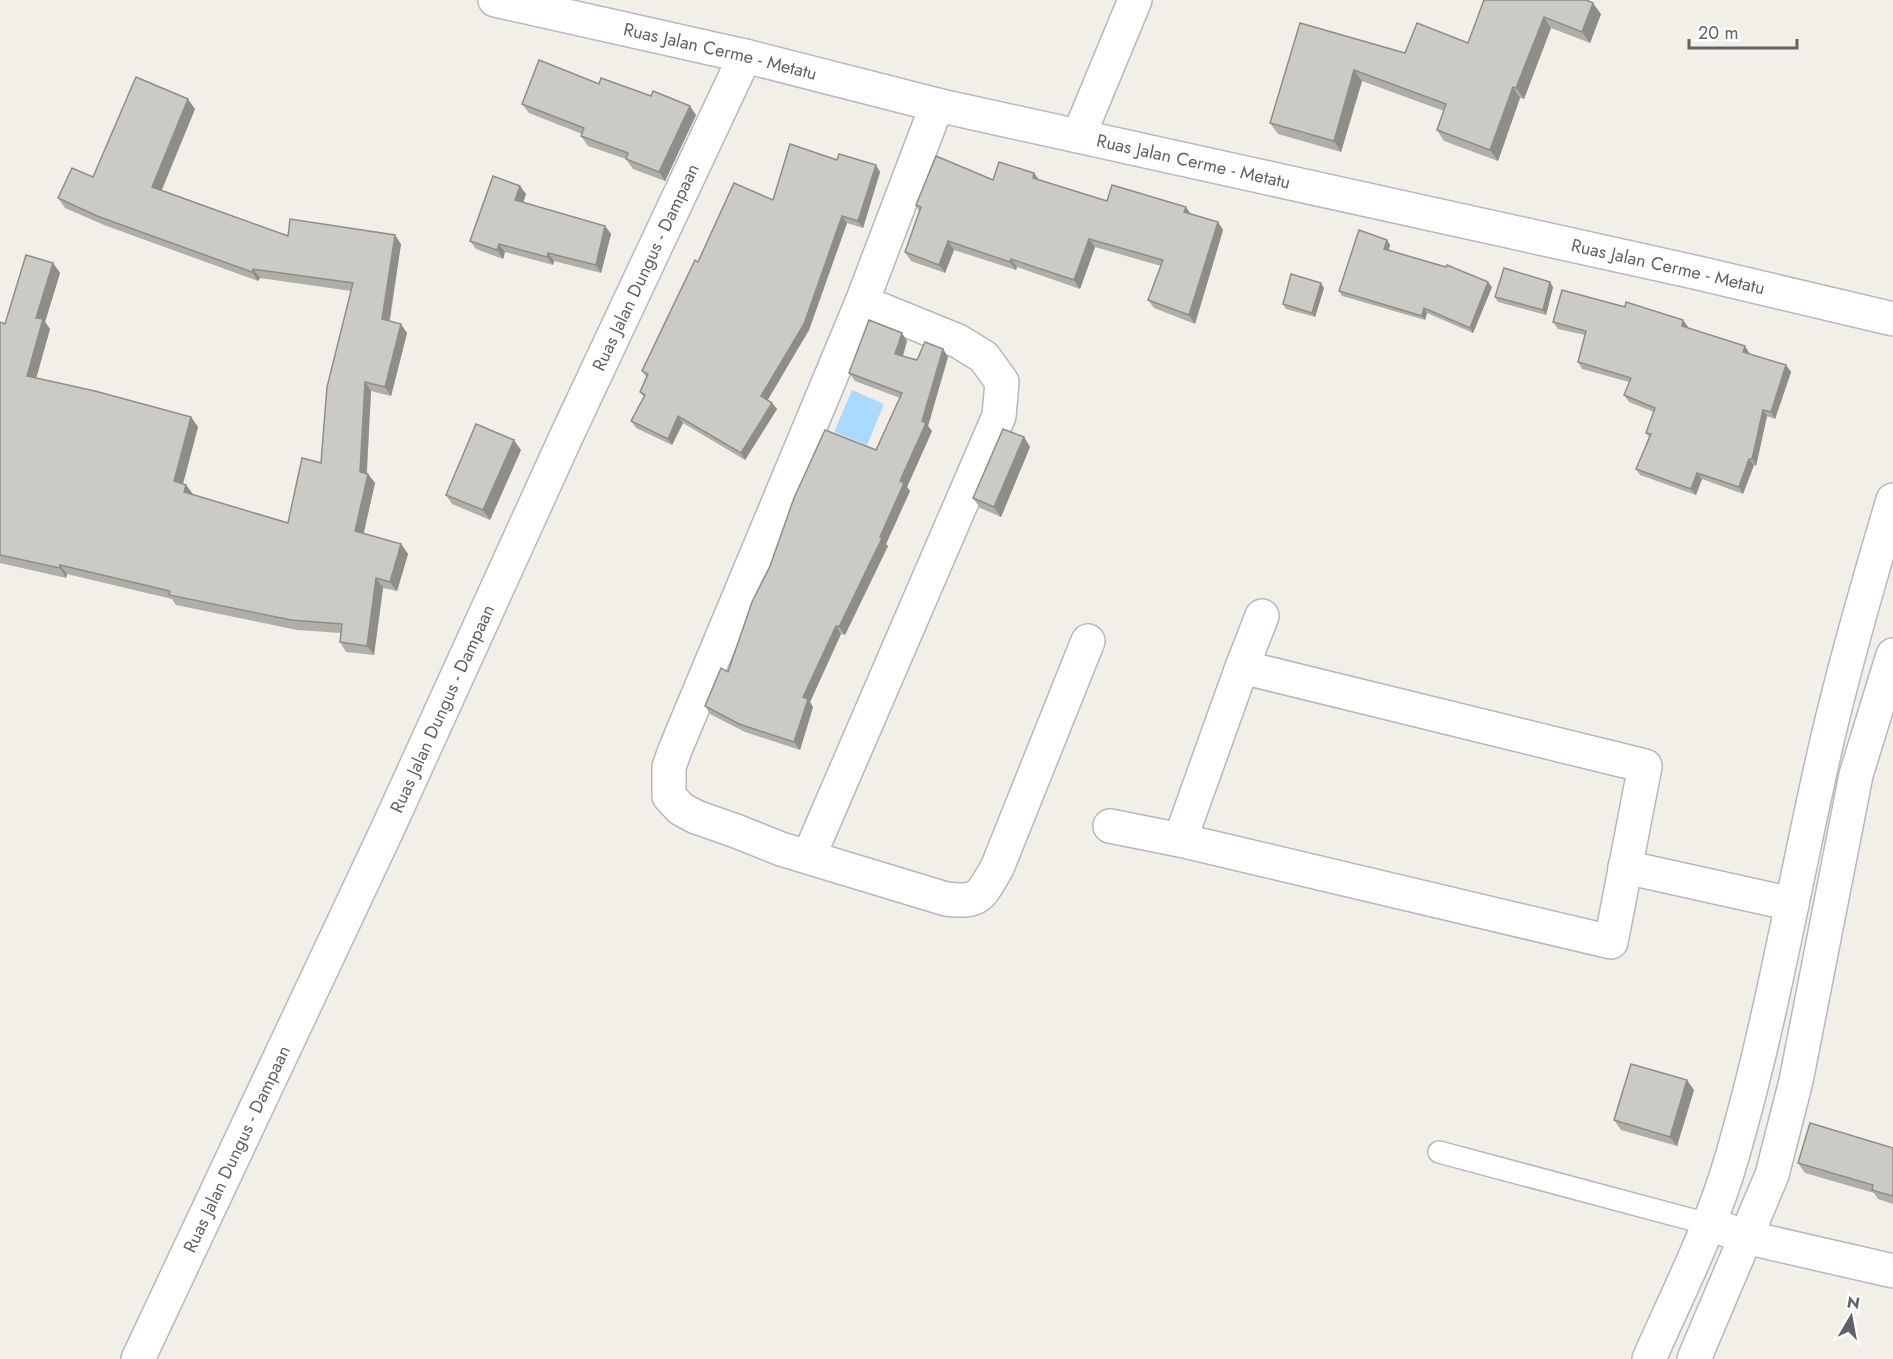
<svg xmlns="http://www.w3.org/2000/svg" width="1893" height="1359" font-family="Jost,sans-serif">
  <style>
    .water { fill: #aadaff }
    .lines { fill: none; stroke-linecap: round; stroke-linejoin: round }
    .service-casing { stroke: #b5b8bc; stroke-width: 24 }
    .minor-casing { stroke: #b5b8bc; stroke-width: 36 }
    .secondary-casing { stroke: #b6babf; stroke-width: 36 }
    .service { stroke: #fff; stroke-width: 21 }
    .minor { stroke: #fff; stroke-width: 33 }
    .secondary { stroke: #fff; stroke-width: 33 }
    .wall { fill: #afaea9 }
    .shaded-wall { fill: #8f8d8a }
    .building { fill: #cccac5; stroke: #8f8d8a; stroke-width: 1.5 }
    .labels { text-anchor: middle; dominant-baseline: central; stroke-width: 5; stroke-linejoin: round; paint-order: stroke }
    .street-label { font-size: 18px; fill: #5f6368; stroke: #fff }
  </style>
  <rect width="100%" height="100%" fill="#f1efe8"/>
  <path class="water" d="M 852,390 L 884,404 L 867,445 L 834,432 Z"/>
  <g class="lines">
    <g class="service-casing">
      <path id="service" d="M 1439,1152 L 1708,1224"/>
    </g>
    <g class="minor-casing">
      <g id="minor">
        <path d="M 937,105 L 862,302 L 675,750 L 669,767 L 669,796 L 681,809 L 696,817 L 736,831 L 781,849 L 946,899 C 981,903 980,896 997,868 L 1088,641"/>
        <path d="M 1079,135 L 1135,0"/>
        <path d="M 1110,826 L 1180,840 L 1611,942 L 1645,766 L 1242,667"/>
        <path d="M 1180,840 L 1242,667 L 1262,616"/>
        <path d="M 809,856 L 999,416 L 1002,382 L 984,357 L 958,341 L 862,302"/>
        <path d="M 1625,867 L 1792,904"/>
        <path d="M 1724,1229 L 1745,1237 L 1893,1271"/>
        <path d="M 1649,1359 C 1678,1293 1712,1227 1732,1157 C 1772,1020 1795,879 1827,741 C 1846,660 1869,580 1893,500"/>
        <path d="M 1694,1359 L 1772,1175 L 1796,1081 L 1856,775 L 1893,655"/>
      </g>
    </g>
    <g class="secondary-casing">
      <g id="secondary">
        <path id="s1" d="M 495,0 L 745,56 L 937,105 L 1694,272 L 1893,319"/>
        <path id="s2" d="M 138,1359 L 388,828 L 566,437 L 745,56"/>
      </g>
    </g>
    <use href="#service" class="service"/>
    <use href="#minor" class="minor"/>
    <use href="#secondary" class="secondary"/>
  </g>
  <g class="wall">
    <path d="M 1484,0 L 1601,14 L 1590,43 L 1551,28 L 1524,99 L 1520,98 L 1498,161 L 1444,141 L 1437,130 L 1444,111 L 1362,81 L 1341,152 L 1278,134 L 1270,123 L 1300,23 L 1405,53 L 1468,43 Z"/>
    <path d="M 599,84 L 696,115 L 665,181 L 633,169 L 626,159 L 588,146 L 581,136 L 582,134 L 529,113 L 522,104 Z"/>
    <path d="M 195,109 L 162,190 L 288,236 L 401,244 L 390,321 L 407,333 L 391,396 L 371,391 L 367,473 L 368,474 L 375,483 L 363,534 L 401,544 L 408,554 L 397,591 L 383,588 L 374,655 L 346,652 L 340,642 L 341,633 L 297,630 L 176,605 L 172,599 L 67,574 L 66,578 L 0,563 L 0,322 L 5,324 L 53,263 L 60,273 L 45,322 L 50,329 L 36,378 L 191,417 L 198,427 L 183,484 L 186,485 L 193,495 L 288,523 L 321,463 L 351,291 L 260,278 L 258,281 L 104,225 L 65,208 L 58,198 L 93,177 Z"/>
    <path d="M 837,160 L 880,172 L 863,228 L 847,223 L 809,330 L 767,400 L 772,403 L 777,409 L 745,460 L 683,423 L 672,445 L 636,428 L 631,421 L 644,397 L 640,392 L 647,378 L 642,371 L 698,262 L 773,200 Z"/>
    <path d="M 993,180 L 1040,181 L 1107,201 L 1191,214 L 1218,222 L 1223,230 L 1195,324 L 1154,308 L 1148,300 L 1161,266 L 1095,247 L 1080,289 L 1017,267 L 1016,270 L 954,250 L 945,273 L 911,261 L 905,252 L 919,211 L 916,205 Z"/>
    <path d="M 520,186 L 526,194 L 523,203 L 605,226 L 611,234 L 601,273 L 554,261 L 553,265 L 505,252 L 503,259 L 476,249 L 470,241 Z"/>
    <path d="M 1387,240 L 1390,245 L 1389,250 L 1492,287 L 1473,333 L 1427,313 L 1425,320 L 1342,296 L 1339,291 Z"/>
    <path d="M 1553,287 L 1546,315 L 1498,302 L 1495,297 Z"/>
    <path d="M 1324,288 L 1315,317 L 1286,309 L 1283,304 Z"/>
    <path d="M 1625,307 L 1683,320 L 1688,327 L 1687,328 L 1745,346 L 1749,353 L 1749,354 L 1786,365 L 1791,372 L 1775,419 L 1767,416 L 1756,466 L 1754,465 L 1743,494 L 1702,479 L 1696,495 L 1640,475 L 1636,469 L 1649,437 L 1646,433 L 1654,412 L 1629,402 L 1624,395 L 1629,382 L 1582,369 L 1578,362 L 1585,335 L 1558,329 L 1553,322 Z"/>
    <path d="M 907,341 L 903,356 L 917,360 L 943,349 L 948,357 L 928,426 L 932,431 L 907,487 L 910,491 L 886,544 L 888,546 L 845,635 L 841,634 L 810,702 L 813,707 L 800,750 L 745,732 L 710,714 L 705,706 L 876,450 L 900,398 L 855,381 L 849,373 Z"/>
    <path d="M 1024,437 L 1030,447 L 1001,517 L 980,508 L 973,498 Z"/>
    <path d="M 521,450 L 490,520 L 452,504 L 446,495 Z"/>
    <path d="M 1694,1090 L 1677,1146 L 1621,1130 L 1614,1120 Z"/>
    <path d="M 1893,1148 L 1893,1204 L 1878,1199 L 1874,1193 L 1805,1173 L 1798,1163 Z"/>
  </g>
  <g class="shaded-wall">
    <path d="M 1593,3 L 1601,14 L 1590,43 L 1582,32 Z"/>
    <path d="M 1544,17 L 1551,28 L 1524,99 L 1516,88 Z"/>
    <path d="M 1354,70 L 1362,81 L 1341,152 L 1334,141 Z"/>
    <path d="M 1513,87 L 1520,98 L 1498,161 L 1490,150 Z"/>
    <path d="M 188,99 L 195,109 L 159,196 L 152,187 Z"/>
    <path d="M 690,106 L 696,115 L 665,181 L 659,172 Z"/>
    <path d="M 876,165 L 880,172 L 863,228 L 858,221 Z"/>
    <path d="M 1034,173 L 1040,181 L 1033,178 Z"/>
    <path d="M 520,186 L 526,194 L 521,209 L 515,200 Z"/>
    <path d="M 1186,207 L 1192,216 L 1184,212 Z"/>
    <path d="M 842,216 L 847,223 L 809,330 L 766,403 L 761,396 Z"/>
    <path d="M 1218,222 L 1223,230 L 1195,324 L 1189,315 Z"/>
    <path d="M 605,226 L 611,234 L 601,273 L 596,265 Z"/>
    <path d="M 395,235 L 401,244 L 388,328 L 382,319 Z"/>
    <path d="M 1089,239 L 1095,247 L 1080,289 L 1074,280 Z"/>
    <path d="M 1387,240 L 1390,245 L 1387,254 L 1384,249 Z"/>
    <path d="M 948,241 L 954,250 L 945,273 L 939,265 Z"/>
    <path d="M 499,244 L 505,252 L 503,259 L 497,250 Z"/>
    <path d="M 548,253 L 554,261 L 553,265 L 547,257 Z"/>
    <path d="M 1011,259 L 1017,267 L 1016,270 L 1010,262 Z"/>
    <path d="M 53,263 L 60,273 L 45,322 L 50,329 L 34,386 L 27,376 L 36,318 Z"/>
    <path d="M 253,269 L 260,278 L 258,281 L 252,272 Z"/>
    <path d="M 1488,282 L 1492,287 L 1473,333 L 1470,328 Z"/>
    <path d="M 1550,282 L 1553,287 L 1546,315 L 1543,310 Z"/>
    <path d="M 1321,283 L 1324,288 L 1315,317 L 1312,313 Z"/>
    <path d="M 1424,308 L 1427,313 L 1425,320 L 1422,316 Z"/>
    <path d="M 1683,320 L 1688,327 L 1686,333 L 1682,326 Z"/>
    <path d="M 401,324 L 407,333 L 391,396 L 385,387 Z"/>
    <path d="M 902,333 L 907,341 L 901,362 L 895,354 Z"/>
    <path d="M 1745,346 L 1749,353 L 1747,358 L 1743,352 Z"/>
    <path d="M 943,349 L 948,357 L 928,426 L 932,431 L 907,487 L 910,491 L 886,544 L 888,546 L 845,635 L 839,627 L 880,537 L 922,421 Z"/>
    <path d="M 1786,365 L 1791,372 L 1775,419 L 1771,412 Z"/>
    <path d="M 365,382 L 371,391 L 366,481 L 368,474 L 375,483 L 362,541 L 355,531 L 360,472 Z"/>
    <path d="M 772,403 L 777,409 L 745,460 L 741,453 Z"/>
    <path d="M 1763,410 L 1767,416 L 1756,466 L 1752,459 Z"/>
    <path d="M 678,416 L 683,423 L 672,445 L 668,439 Z"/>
    <path d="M 191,417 L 198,427 L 181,491 L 174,481 Z"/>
    <path d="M 1024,437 L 1030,447 L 1001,517 L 994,507 Z"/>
    <path d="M 514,440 L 521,450 L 490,520 L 483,510 Z"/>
    <path d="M 1749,459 L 1754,465 L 1743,494 L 1739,487 Z"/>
    <path d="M 1697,473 L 1702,479 L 1696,495 L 1691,489 Z"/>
    <path d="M 186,485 L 193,494 L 191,502 L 184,492 Z"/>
    <path d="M 401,544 L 408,554 L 397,591 L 390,582 Z"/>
    <path d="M 60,565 L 67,574 L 66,578 L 60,568 Z"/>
    <path d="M 376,578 L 383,588 L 374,655 L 367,646 Z"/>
    <path d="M 836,626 L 841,634 L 810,702 L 813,707 L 800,750 L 794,742 L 803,697 Z"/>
    <path d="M 1687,1080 L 1694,1090 L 1677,1146 L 1670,1137 Z"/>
  </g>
  <g class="building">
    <path d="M 1484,0 L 1586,0 L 1593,3 L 1582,32 L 1544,17 L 1516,88 L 1513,87 L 1490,150 L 1437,130 L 1446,104 L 1354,70 L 1334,141 L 1270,123 L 1300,23 L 1405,53 L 1417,23 L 1468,43 Z"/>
    <path d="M 539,60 L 599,84 L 601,78 L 651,96 L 653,91 L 690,106 L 659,172 L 626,159 L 628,153 L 581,136 L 584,128 L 522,104 Z"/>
    <path d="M 136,77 L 188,99 L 152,187 L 288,236 L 290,219 L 395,235 L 382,319 L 401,324 L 385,387 L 365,382 L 360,472 L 368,474 L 355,531 L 401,544 L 390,582 L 376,578 L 367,646 L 340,642 L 342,624 L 291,620 L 169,595 L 170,591 L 60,565 L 60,568 L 0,555 L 0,322 L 5,324 L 26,255 L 53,263 L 36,318 L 43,319 L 27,376 L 95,391 L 191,417 L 174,481 L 186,485 L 184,492 L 288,523 L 302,458 L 321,463 L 327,387 L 353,283 L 253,269 L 252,272 L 97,216 L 58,198 L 72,168 L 93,177 Z"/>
    <path d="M 790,144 L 837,160 L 839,154 L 876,165 L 858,221 L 842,216 L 804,324 L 761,396 L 772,403 L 741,453 L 678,416 L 668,439 L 631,421 L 645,395 L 640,392 L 648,374 L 642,371 L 695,260 L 698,262 L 734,183 L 773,200 Z"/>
    <path d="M 936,156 L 993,180 L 999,162 L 1034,173 L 1033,178 L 1107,201 L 1112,185 L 1186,207 L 1184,212 L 1218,222 L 1189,315 L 1148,300 L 1163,260 L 1089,239 L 1074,280 L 1011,259 L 1010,262 L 948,241 L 939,265 L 905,252 L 921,207 L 916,205 Z"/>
    <path d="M 493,176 L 520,186 L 515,200 L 605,226 L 596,265 L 548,253 L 547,257 L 499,244 L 497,250 L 470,241 Z"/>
    <path d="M 1359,230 L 1387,240 L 1384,249 L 1446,267 L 1447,265 L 1488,282 L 1470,328 L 1424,308 L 1422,316 L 1339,291 Z"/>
    <path d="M 1504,268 L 1550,282 L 1543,310 L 1495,297 Z"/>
    <path d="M 1291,274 L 1321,283 L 1312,313 L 1283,304 Z"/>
    <path d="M 1562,290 L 1625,307 L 1626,302 L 1683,320 L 1682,326 L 1745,346 L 1743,352 L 1786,365 L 1771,412 L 1763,410 L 1752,459 L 1749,459 L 1739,487 L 1697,473 L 1691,489 L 1636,469 L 1651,434 L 1646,433 L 1655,408 L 1624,395 L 1631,378 L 1578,362 L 1586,331 L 1553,322 Z"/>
    <path d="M 869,320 L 902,333 L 895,354 L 917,360 L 925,342 L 943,349 L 922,421 L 926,423 L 900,481 L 904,483 L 880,537 L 882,538 L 839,627 L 836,626 L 803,697 L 808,699 L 794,742 L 739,724 L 705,706 L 721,668 L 728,672 L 752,602 L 770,566 L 794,498 L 825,430 L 876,450 L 902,393 L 849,373 Z"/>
    <path d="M 476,424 L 514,440 L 483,510 L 446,495 Z"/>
    <path d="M 1003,429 L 1024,437 L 994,507 L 973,498 Z"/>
    <path d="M 1631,1064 L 1687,1080 L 1670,1137 L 1614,1120 Z"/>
    <path d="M 1810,1123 L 1893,1148 L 1893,1196 L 1872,1190 L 1873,1185 L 1798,1163 Z"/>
  </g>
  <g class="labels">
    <g class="street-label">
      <text stroke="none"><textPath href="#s1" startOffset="231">Ruas Jalan Cerme - Metatu</textPath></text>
      <text stroke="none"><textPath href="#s1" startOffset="717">Ruas Jalan Cerme - Metatu</textPath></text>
      <text stroke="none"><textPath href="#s2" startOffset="1204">Ruas Jalan Dungus - Dampaan</textPath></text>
      <text stroke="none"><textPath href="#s1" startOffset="1203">Ruas Jalan Cerme - Metatu</textPath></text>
      <text stroke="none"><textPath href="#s2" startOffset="718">Ruas Jalan Dungus - Dampaan</textPath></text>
      <text stroke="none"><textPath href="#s2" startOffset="232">Ruas Jalan Dungus - Dampaan</textPath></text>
    </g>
  </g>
  <g transform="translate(1851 1317) rotate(10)" stroke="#ffffff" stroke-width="4.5" paint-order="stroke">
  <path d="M0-4.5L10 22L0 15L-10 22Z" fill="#5f6368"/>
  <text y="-9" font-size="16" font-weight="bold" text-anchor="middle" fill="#5f6368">N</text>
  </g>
  <path d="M1689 39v9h108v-9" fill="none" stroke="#5f6368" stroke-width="3"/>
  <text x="1698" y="39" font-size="18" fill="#5f6368" stroke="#ffffff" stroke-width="4.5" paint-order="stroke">20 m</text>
</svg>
